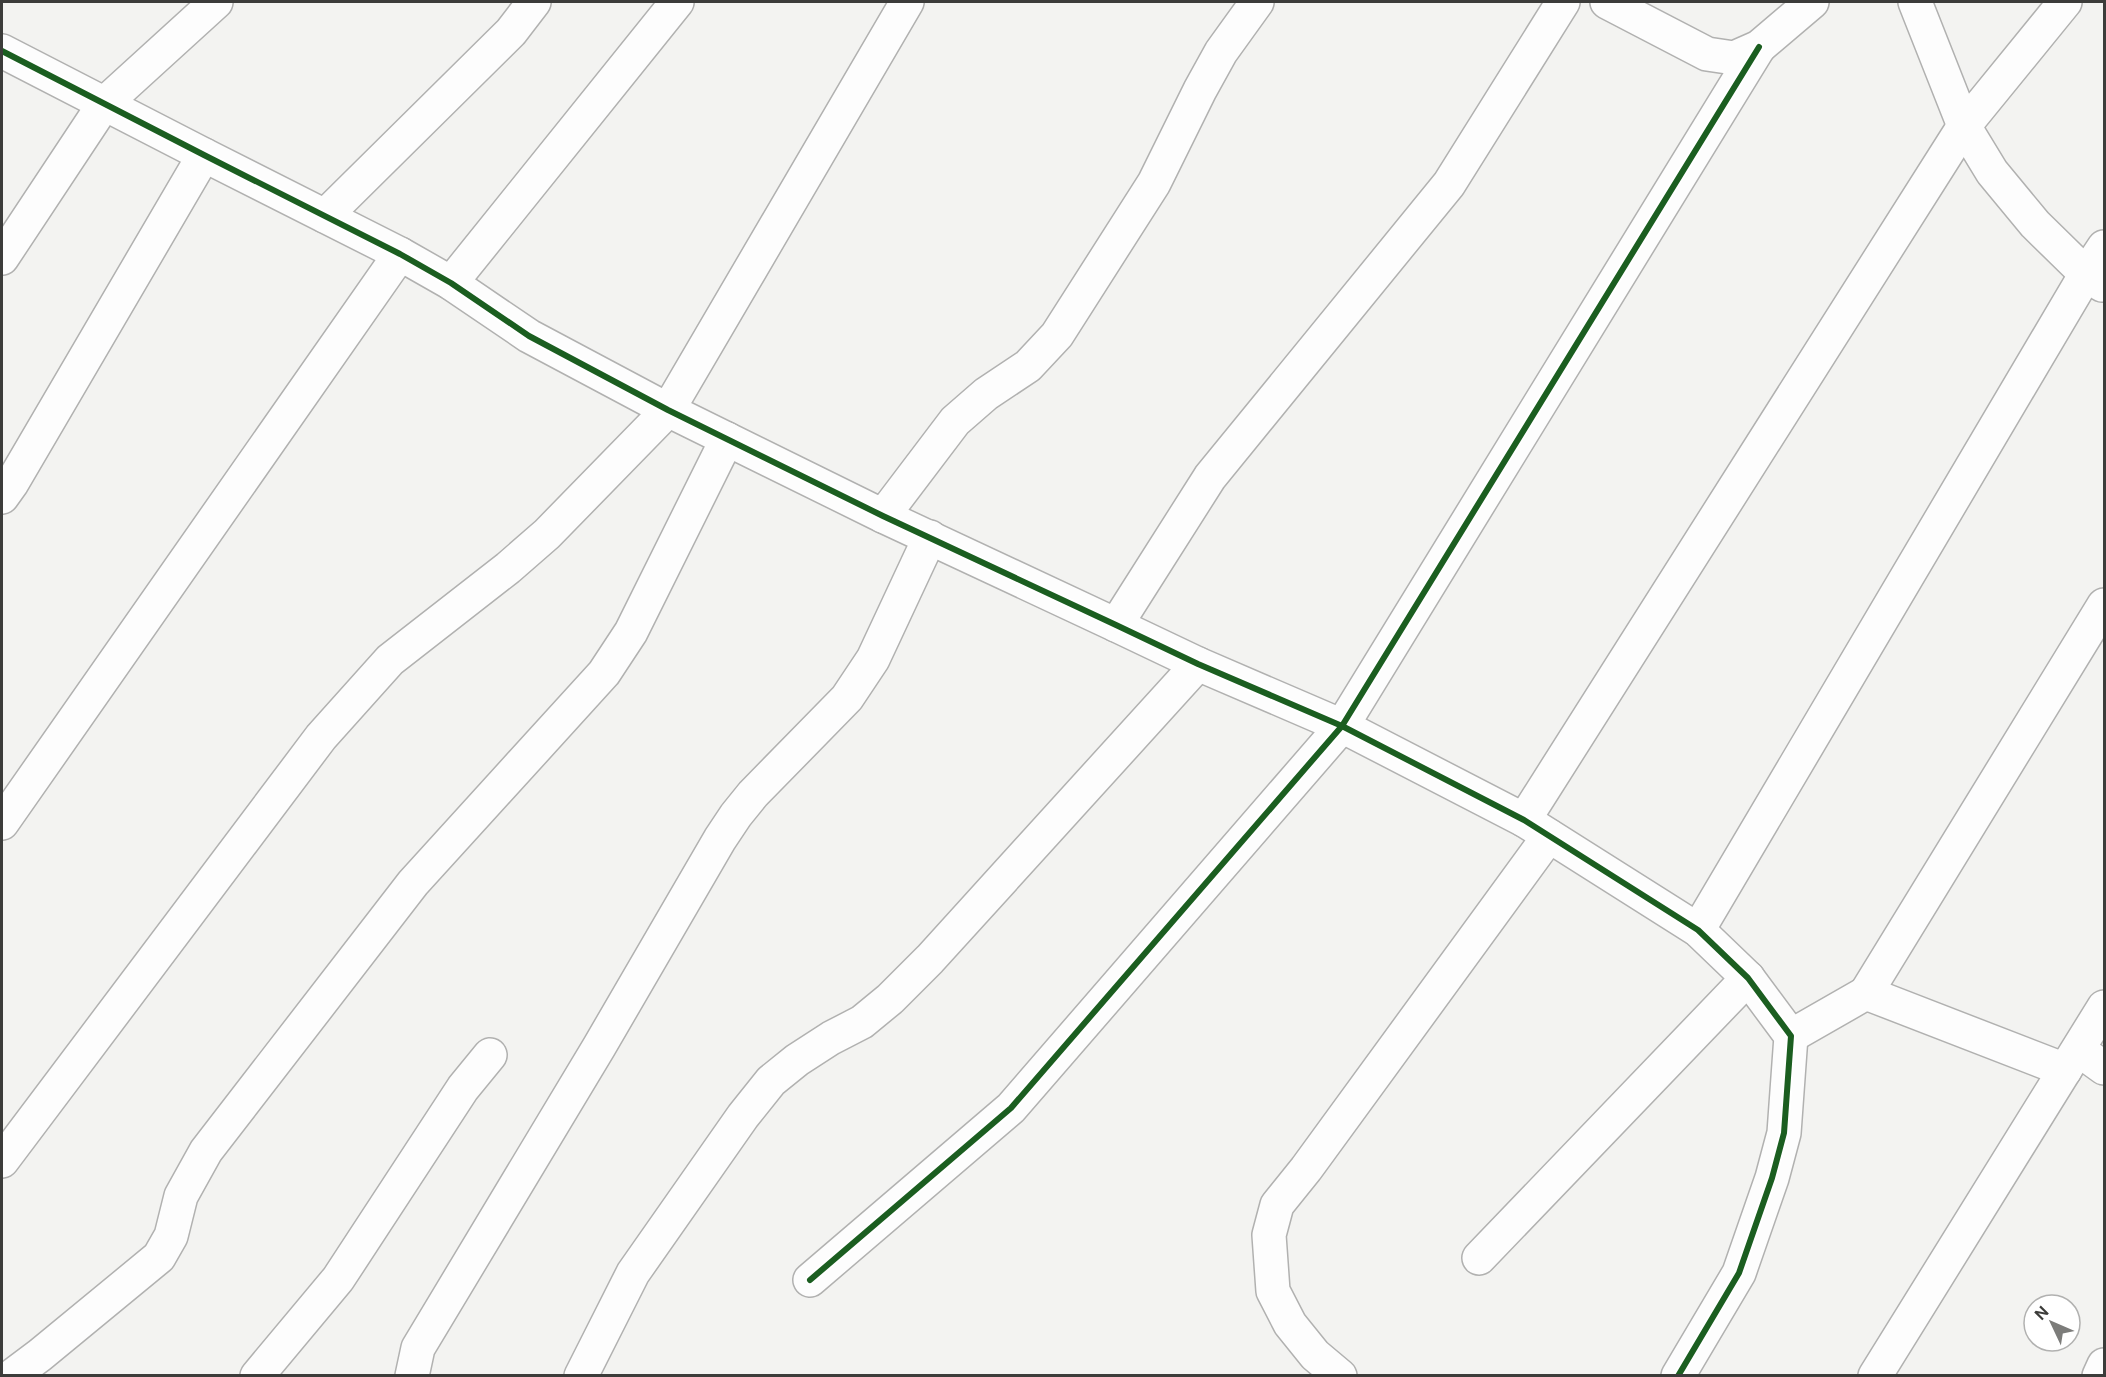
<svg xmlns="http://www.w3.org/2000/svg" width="2106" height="1377" font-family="'DM Sans',sans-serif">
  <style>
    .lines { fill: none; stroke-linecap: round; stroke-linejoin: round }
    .minor-casing { stroke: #b1b1b0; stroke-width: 36 }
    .minor { stroke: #fdfdfd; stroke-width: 33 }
    .cycleway-casing { stroke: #fff; stroke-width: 10 }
    .cycleway { stroke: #1b5e20; stroke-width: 6 }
  </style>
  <rect width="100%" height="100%" fill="#f3f3f1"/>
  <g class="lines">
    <g class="minor-casing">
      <g id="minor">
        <path d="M 1607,2 L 1707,54 L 1734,58 L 1759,47 L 1812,2"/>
        <path d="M 1915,2 L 1964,126 L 1992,172 L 2035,224 L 2086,274 L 2102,285"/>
        <path d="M 2,51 L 204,155 L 400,254 L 451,283 L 529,336 L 668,410 L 883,516 L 1116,625 L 1198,664 L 1342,726 L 1524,820 L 1698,930 L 1748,978 L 1791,1036 L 1784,1133 L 1772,1178 L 1739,1273 L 1678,1376"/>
        <path d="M 325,216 L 511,32 L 534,2"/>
        <path d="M 2,258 L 104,104 L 216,2"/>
        <path d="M 451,283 L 677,2"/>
        <path d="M 2,497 L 12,483 L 204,155"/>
        <path d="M 883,516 L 955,421 L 986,394 L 1028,366 L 1057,335 L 1154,183 L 1200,90 L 1221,52 L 1257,2"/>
        <path d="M 1116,625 L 1210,477 L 1449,184 L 1563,2"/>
        <path d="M 1524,820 L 1964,126 L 2065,2"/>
        <path d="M 2,823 L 400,254"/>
        <path d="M 1698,930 L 2086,274 L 2104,247"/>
        <path d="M 1866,993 L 2104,605"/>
        <path d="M 1791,1036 L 1866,993 L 2065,1070"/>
        <path d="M 2079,1050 L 2104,1068"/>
        <path d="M 2,1161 L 321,737 L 390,660 L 508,568 L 547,534 L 668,410 L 907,2"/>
        <path d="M 1479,1258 L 1748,978"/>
        <path d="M 810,1280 L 1011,1108 L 1342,726 L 1759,47"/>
        <path d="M 12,1376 L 40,1355 L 159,1257 L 171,1236 L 181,1196 L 206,1151 L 413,883 L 604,673 L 631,632 L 727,439"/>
        <path d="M 257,1376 L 338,1279 L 463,1088 L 490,1055"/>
        <path d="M 412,1376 L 418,1348 L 599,1047 L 720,839 L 736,815 L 753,794 L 847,698 L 873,659 L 930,537"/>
        <path d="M 581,1376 L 633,1273 L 743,1116 L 771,1081 L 797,1060 L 831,1038 L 862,1022 L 890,999 L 930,959 L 1198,664"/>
        <path d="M 1340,1376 L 1315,1355 L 1290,1324 L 1273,1291 L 1269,1235 L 1277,1205 L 1306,1169 L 1549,836"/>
        <path d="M 1875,1376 L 2104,1007"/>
        <path d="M 2099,1376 L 2104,1365"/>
      </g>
    </g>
    <use href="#minor" class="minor"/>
    <g class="cycleway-casing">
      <g id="cycleway">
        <path d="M 2,51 L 204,155 L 400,254 L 451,283 L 529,336 L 668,410 L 883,516 L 1116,625 L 1198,664 L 1342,726 L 1524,820 L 1698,930 L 1748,978 L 1791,1036 L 1784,1133 L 1772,1178 L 1739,1273 L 1678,1376"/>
        <path d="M 810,1280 L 1011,1108 L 1342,726 L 1759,47"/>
      </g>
    </g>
    <use href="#cycleway" class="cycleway"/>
  </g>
  <rect width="2106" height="1377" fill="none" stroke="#3c3c3a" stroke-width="6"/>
  <g transform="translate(2052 1323) rotate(314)"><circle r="28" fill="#ffffff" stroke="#b1b1b0" stroke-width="1.5"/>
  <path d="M0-4.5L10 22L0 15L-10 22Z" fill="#7c7c7a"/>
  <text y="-9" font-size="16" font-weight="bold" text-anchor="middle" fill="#3c3c3a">N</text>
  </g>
</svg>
